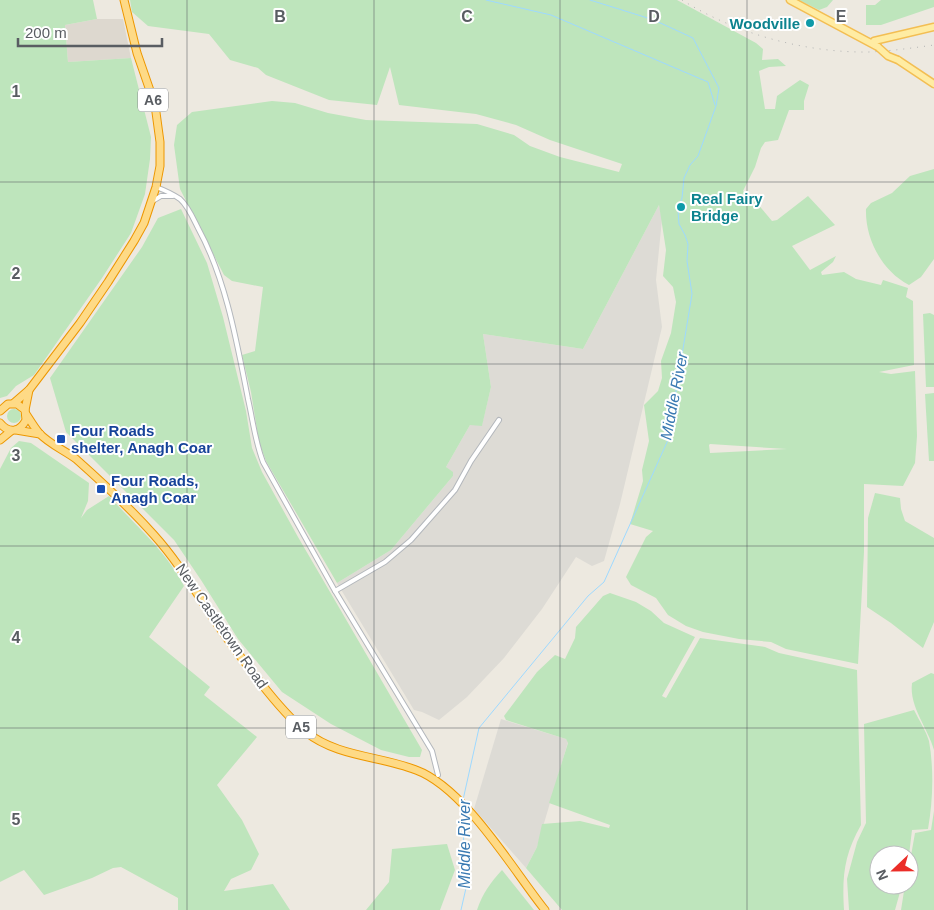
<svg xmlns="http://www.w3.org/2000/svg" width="934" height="910" font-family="Helvetica,sans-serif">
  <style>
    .industrial { fill: #dddbd5 }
    .education { fill: #ddd8cf }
    .green { fill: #bee5bc; fill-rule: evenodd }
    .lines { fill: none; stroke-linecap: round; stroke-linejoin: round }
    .stream { stroke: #9ed9ff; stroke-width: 1 }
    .street-casing { stroke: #b3b7bc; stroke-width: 6 }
    .primary-casing { stroke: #f3be53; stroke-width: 9 }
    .highway-casing { stroke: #ed9700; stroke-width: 9 }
    .street { stroke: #fff; stroke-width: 4 }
    .primary { stroke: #ffeca3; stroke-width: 6 }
    .highway { stroke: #feda86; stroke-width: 7 }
    .rail { stroke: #b2b3b3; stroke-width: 1; stroke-dasharray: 1 6; stroke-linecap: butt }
    .primary-bridge-casing { stroke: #f3be53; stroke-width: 9; stroke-linecap: butt }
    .primary-bridge { stroke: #ffeca3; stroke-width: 6 }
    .grid { fill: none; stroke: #595d62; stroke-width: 1; stroke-opacity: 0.55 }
    .culture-dot { fill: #0f9aa8; stroke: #fff; stroke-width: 2 }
    .transit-dot { fill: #1a4fb4; stroke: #fff; stroke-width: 2 }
    .labels { text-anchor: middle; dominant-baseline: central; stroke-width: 4; stroke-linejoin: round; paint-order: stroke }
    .shield { fill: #fff; stroke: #8b8e91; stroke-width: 1 }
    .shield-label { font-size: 14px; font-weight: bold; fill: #595d62 }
    .culture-label { font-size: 15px; font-weight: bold; fill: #0d838f; stroke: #fff; text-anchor: end }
    .transit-label { font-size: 15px; font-weight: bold; fill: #164399; stroke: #fff; text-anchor: start }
    .street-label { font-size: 15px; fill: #595d62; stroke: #fff }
    .water-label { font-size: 16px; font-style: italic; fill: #3a7ab2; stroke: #fff }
    .grid-label { font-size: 16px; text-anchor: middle; font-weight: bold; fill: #595d62; stroke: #fff; stroke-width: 4; stroke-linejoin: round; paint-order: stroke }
  </style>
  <rect width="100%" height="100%" fill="#ede9e0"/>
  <g class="industrial">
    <path d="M 659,205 L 662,219 L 656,280 L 662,327 L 620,504 L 604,561 L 592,566 L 576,557 L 542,609 L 504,658 L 467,697 L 439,720 L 422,712 L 414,710 L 337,583 L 391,550 L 453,476 L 446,467 L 470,425 L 482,425 L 491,387 L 483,334 L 583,349 Z"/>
    <path d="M 501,719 L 566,739 L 568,742 L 537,847 L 526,868 L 474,809 Z"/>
  </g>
  <path class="education" d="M 97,19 L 123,19 L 131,58 L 68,62 L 65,25 Z"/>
  <g class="green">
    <path d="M 0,0 L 93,0 L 97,19 L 65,25 L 68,62 L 131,58 L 151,137 L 150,159 L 145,194 L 131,233 L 102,278 L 34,375 L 16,386 L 7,396 L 0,398 Z"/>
    <path d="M 130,0 L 677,0 L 756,43 L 763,49 L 762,60 L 778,59 L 786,66 L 769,67 L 759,71 L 765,109 L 775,109 L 777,96 L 800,80 L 809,85 L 804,101 L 804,110 L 789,110 L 778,140 L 765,142 L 761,148 L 755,167 L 743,191 L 752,197 L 772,221 L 777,220 L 808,196 L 835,225 L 792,246 L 810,270 L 836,256 L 833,262 L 821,272 L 822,275 L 844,272 L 856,279 L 881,285 L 883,280 L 908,288 L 906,297 L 913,301 L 914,365 L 879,372 L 891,374 L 915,371 L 917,436 L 915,463 L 903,486 L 864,484 L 864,552 L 858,664 L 786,649 L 771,642 L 739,639 L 703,632 L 686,626 L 668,615 L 656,598 L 631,585 L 626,577 L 646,537 L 653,531 L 630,524 L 643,481 L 642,470 L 649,441 L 644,405 L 658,391 L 662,378 L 661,361 L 671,333 L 676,302 L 673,287 L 663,276 L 666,250 L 659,205 L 583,349 L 483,334 L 491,387 L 482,426 L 470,425 L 446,467 L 453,472 L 453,476 L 391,550 L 337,583 L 266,461 L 259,442 L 251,392 L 242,355 L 255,351 L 263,287 L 232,281 L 224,275 L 180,189 L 174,145 L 177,125 L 192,112 L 272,101 L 295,103 L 328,113 L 366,120 L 477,124 L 514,135 L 530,146 L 560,157 L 619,172 L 622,164 L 550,140 L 516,125 L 476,114 L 399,105 L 390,67 L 377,105 L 329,100 L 266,75 L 258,68 L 230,60 L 209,34 L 148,26 L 132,12 ZM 709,445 L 710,444 L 787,449 L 710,453 Z"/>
    <path d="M 799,0 L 833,0 L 827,7 L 819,10 Z"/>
    <path d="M 881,0 L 934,0 L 934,7 L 881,25 L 866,25 L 866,5 L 875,5 Z"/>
    <path d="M 934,169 L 934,259 L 921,277 L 909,285 C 882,271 865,239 866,209 L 871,203 L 892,193 L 910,176 Z"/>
    <path d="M 181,209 L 207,263 L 223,317 L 246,411 L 252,448 L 262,472 L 298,537 L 422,750 L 420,757 L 409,757 L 381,750 L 331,724 L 282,692 L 238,639 L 201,580 L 174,540 L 66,432 L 50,378 L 142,247 L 158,218 Z"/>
    <path d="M 930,313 L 934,315 L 934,387 L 926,387 L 923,314 Z"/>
    <path d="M 934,393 L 934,461 L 929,461 L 925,394 Z"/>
    <circle cx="14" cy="416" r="7"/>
    <path d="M 19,441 L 31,443 L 89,483 L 88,501 L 81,518 L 87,510 L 109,496 C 134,524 167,552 184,586 L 149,637 L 210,687 L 204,695 L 257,737 L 217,785 L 242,820 L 259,854 L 251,870 L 231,879 L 224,891 L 273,884 L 290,910 L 178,910 L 178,898 L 121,867 L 113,868 L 92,878 L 44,895 L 24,870 L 0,882 L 0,469 L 11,448 Z"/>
    <path d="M 875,493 L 900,498 L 901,509 L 905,521 L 934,538 L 934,622 L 923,648 L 891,623 L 867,607 L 868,518 Z"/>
    <path d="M 610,593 L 636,602 L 651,611 L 664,623 L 695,637 L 662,696 L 666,698 L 700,638 L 765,647 L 779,653 L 857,670 L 861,825 C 844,855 842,876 844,910 L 562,910 L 526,868 L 537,847 L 542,824 L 580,821 L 609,828 L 610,825 L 549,803 L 568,743 L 566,739 L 506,720 L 504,716 L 537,672 L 555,655 L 565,659 L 575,638 L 576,627 L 603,596 Z"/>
    <path d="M 931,673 L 934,674 L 934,750 C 928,728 909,707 912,683 Z"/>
    <path d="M 914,710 C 919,720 926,731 929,741 C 934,769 933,801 928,829 L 912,830 L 909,855 L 879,855 L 879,885 L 902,885 L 895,910 L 849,910 L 847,879 L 857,842 L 866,823 L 864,724 Z"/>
    <path d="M 934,811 L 934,910 L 901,910 L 905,885 L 909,885 L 909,867 L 915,833 L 931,830 Z"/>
    <path d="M 447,844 L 455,870 L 440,910 L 366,910 L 389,882 L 392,849 Z"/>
    <path d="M 502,870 L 534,910 L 477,910 C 482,894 491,882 502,870 Z"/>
  </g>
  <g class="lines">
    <g class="stream">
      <path d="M 486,0 L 551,15 L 708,82 L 715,105"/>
      <path d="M 463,800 L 479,728 L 588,596 L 604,582 L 668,440 L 692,294 L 687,261 L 688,244 L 685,235 L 679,224 L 678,210 L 682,198 L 684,178 L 690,165 L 698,156 L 716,106 L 719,88 L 693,38 L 654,20 L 590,0"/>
      <path d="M 461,910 L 466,888 L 462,807"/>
    </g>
    <g class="street-casing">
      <g id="street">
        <path d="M 156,187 C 164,190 173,194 180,199 C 188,206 193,218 198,228 C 226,279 237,343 248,399 C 253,421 255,441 263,462 L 335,591 L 432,751 L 438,775"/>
        <path d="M 151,202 L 161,196 L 173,196"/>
        <path d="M 335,591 L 385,562 L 411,540 L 455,490 L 471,461 L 499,420"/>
      </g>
    </g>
    <g class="primary-casing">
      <g id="primary">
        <path d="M 790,0 L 878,47"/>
        <path d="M 872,43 L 874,41 L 934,27"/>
        <path d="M 898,60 L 934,84"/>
      </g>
    </g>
    <g class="highway-casing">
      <g id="highway">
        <path d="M 14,403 L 29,390 L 80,323 L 108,282 L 134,241 L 144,223 L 156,187 L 160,166 L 160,142 L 155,105 L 137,53 L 124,0"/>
        <path d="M 25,410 L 29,390"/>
        <path d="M 0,411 L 8,404 L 17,404 L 25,410 L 26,420 C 20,432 9,434 0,423"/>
        <path d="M 26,414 C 30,420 34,427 39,433 C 49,444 64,450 76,459 C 103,483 130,508 154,535 C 181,565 199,598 222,631 C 234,649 247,665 260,682 C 274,700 289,718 306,732 C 337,757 381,756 416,770 C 465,788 513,870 545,910"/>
        <path d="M 16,430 L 40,434"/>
        <path d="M 0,440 L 11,431"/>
      </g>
    </g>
    <use href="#street" class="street"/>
    <use href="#primary" class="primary"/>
    <use href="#highway" class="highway"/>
    <path class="rail" d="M 682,0 C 736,34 806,53 869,52 C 891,51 912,48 934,45"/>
    <g class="primary-bridge-casing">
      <path id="primary-bridge" d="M 878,47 L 888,56 L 898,60"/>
    </g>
    <use href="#primary-bridge" class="primary-bridge"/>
  </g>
  <path class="grid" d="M 187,0 L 187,910M 374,0 L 374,910M 560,0 L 560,910M 747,0 L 747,910M 0,182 L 934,182M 0,364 L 934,364M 0,546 L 934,546M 0,728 L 934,728"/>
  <g class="culture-dot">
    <circle cx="810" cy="23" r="5"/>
    <circle cx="681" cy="207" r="5"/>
  </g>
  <g class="transit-dot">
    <rect x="56" y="434" width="10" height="10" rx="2.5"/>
    <rect x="96" y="484" width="10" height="10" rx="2.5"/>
  </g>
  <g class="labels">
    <g class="shield">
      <rect x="138" y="88.5" width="30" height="23" rx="4"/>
      <rect x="286" y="715.5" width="30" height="23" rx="4"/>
    </g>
    <g class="shield-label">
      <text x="153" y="100">A6</text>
      <text x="301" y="727">A5</text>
    </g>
    <g class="culture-label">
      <text x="800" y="23">Woodville</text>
      <text x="691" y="198" text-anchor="start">Real Fairy<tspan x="691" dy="17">Bridge</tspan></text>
    </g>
    <g class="transit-label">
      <text x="71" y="430">Four Roads<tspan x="71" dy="17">shelter, Anagh Coar</tspan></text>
      <text x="111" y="480">Four Roads,<tspan x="111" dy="17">Anagh Coar</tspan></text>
    </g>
    <g class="street-label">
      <text transform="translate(222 626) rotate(55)">New Castletown Road</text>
    </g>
    <g class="water-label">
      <text transform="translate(674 396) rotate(-79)">Middle River</text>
      <text transform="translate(464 844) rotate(-90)">Middle River</text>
    </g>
  </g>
  <g class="grid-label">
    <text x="280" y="22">B</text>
    <text x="467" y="22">C</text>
    <text x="654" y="22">D</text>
    <text x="841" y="22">E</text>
    <text x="16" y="97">1</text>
    <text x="16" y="279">2</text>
    <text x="16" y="461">3</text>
    <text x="16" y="643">4</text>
    <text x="16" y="825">5</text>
  </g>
  <g transform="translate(894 870) rotate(248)"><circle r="24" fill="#ffffff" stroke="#bdbec0"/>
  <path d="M0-4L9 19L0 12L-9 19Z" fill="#eb2d28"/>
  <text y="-8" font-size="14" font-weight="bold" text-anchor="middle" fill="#595d62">N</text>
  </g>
  <path d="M18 38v8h144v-8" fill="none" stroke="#595d62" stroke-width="2.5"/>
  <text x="25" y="38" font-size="15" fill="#595d62" stroke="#ffffff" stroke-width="4" paint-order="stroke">200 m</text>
</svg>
